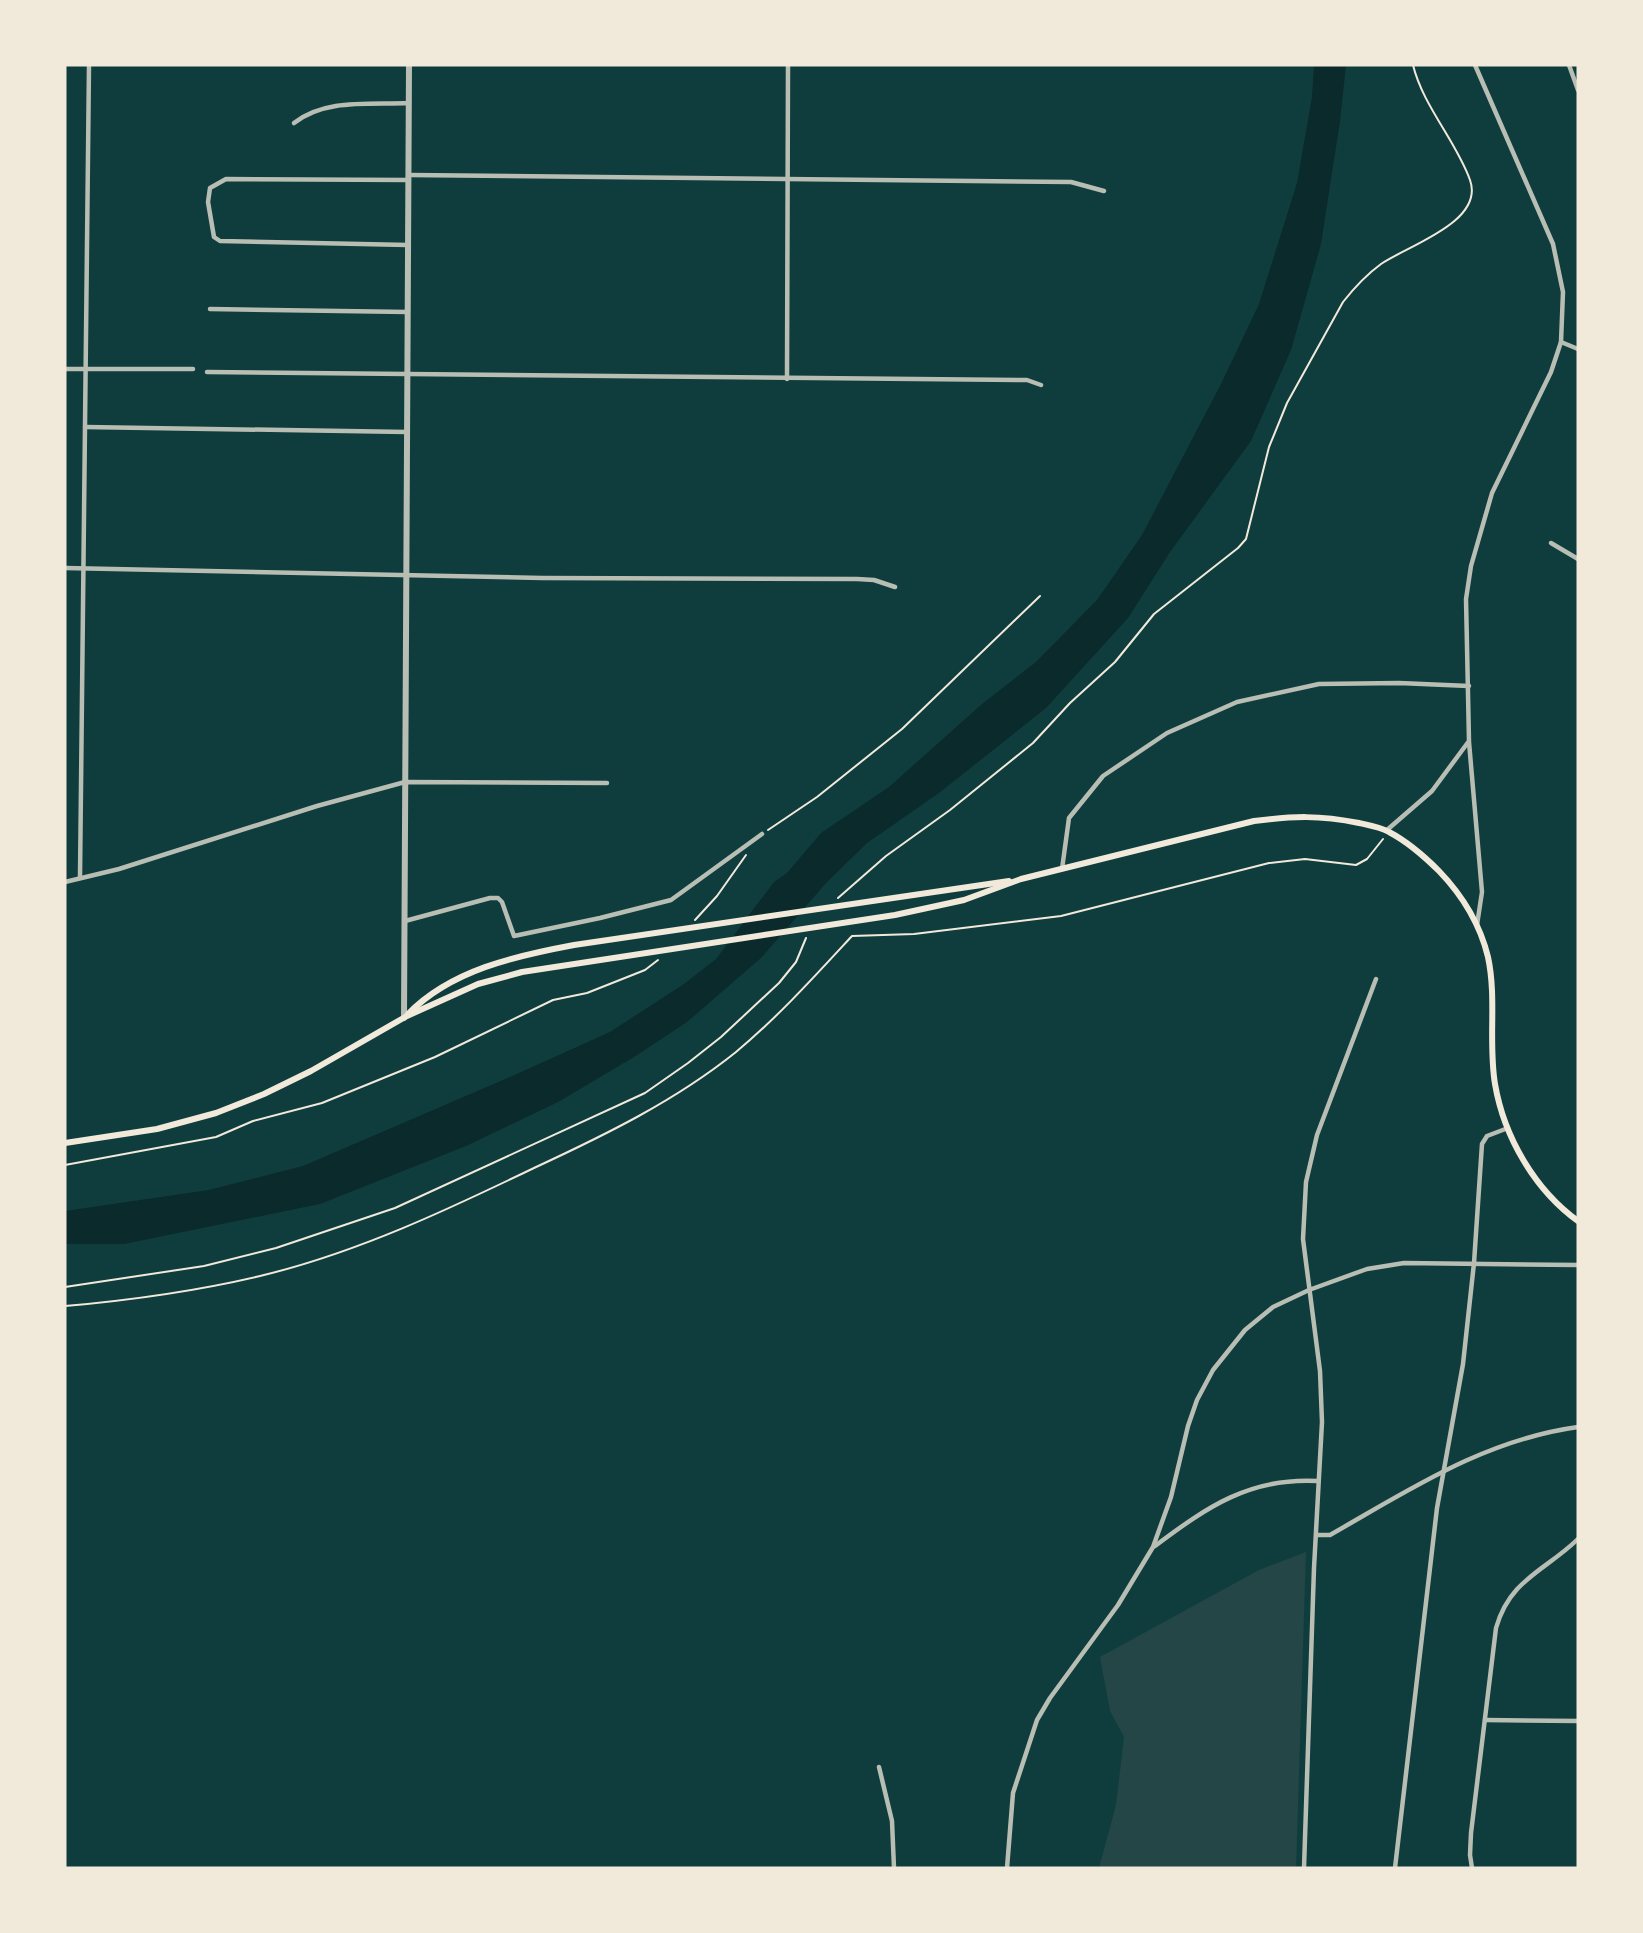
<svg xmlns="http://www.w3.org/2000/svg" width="1643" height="1933" font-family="'IBM Plex Sans',sans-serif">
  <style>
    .green { fill: #244646 }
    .water { fill: #0a2a2b }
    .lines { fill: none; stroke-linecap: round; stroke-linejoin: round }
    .path { stroke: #f1e9da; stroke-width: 2 }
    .minor { stroke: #b8beb3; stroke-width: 4.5 }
    .tertiary { stroke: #b8beb3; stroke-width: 6 }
    .secondary { stroke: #f1e9da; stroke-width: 6 }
  </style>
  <rect width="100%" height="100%" fill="#0f3d3e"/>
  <path class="green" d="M 1306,1552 L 1296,1868 L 1099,1868 L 1116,1805 L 1124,1737 L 1110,1711 L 1100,1657 L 1259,1570 Z"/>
  <path class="water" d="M 1314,65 L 1346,65 L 1340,121 L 1321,244 L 1291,350 L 1251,441 L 1170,552 L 1128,618 L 1046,708 L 939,793 L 867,843 L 826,883 L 762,957 L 687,1022 L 634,1057 L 558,1102 L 466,1146 L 320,1204 L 124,1244 L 65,1244 L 65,1211 L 209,1190 L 303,1166 L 510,1077 L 610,1032 L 684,984 L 716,959 L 774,882 L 787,873 L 821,833 L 889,787 L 982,704 L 1036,662 L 1097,600 L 1142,535 L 1222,382 L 1259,304 L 1297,183 L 1312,97 Z"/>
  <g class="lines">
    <g class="path">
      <path d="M 768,830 L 817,797 L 902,729 L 1040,596"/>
      <path d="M 838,898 L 886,856 L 950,810 L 1033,743 L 1070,703 L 1115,662 L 1154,614 L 1238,548 L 1246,539 L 1269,447 L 1287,403 L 1343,302 C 1354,288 1366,275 1381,264 C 1407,246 1485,222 1470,180 C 1456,141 1423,106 1413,65"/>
      <path d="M 695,920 L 717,896 L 746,855"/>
      <path d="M 65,1165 L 216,1137 L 253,1121 L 322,1103 L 435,1057 L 553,1000 L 587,993 L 645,970 L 658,960"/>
      <path d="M 65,1287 L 204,1266 L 276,1248 L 395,1208 L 645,1093 L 688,1063 L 721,1037 L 779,983 L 796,962 L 806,938"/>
      <path d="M 65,1306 C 132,1300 198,1291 264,1275 C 358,1252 447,1210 534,1168 C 605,1135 675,1101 736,1052 C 778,1017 815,976 852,936 L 914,934 L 1061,916 L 1269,863 L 1305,859 L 1356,865 L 1367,859 L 1383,839"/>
    </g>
    <g class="minor">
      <path d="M 1569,65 L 1578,90"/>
      <path d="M 294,123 C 325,98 371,105 409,103"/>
      <path d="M 409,175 L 1071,182 L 1104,191"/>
      <path d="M 408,245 L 220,241 L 214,237 L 208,202 L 210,188 L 226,179 L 409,180"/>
      <path d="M 210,309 L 408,312"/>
      <path d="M 1561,342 L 1578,349"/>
      <path d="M 65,369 L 193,369"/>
      <path d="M 207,372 L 1027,380 L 1041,385"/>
      <path d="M 787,379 L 788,65"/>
      <path d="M 85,427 L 407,432"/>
      <path d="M 1551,543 L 1578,559"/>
      <path d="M 65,568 L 542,578 L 857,579 L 874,580 L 895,587"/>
      <path d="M 1469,742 L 1482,892 L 1477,925"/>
      <path d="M 1387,830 L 1432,791 L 1469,741 L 1466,599 L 1471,566 L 1492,493 L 1551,372 L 1561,342 L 1563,292 L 1553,244 L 1475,65"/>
      <path d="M 1062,869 L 1069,818 L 1103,776 L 1167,733 L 1237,702 L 1319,684 L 1399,683 L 1469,686"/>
      <path d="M 80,877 L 89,65"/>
      <path d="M 65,882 L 119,869 L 317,806 L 405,782 L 607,783"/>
      <path d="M 405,921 L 490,898 L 498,898 L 502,902 L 514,936 L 600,918 L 671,900 L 762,834"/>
      <path d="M 1317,1535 L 1330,1535 C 1411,1489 1484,1440 1578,1427"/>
      <path d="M 1155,1546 C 1207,1507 1250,1477 1318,1481"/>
      <path d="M 1485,1720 L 1578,1721"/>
      <path d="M 879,1767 L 892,1821 L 894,1868"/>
      <path d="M 1007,1868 L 1013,1793 L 1037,1720 L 1050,1698 L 1118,1605 L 1153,1547 L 1171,1497 L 1188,1426 L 1197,1400 L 1213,1370 L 1245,1330 L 1273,1307 L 1309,1290 L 1367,1269 L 1404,1263 L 1578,1265"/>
      <path d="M 1304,1868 L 1314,1568 L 1322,1422 L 1320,1371 L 1303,1239 L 1306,1182 L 1317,1135 L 1376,979"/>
      <path d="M 1395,1868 L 1437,1508 L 1463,1364 L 1474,1263 L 1482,1144 L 1487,1136 L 1508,1128"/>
      <path d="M 1472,1868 L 1470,1855 L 1471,1833 L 1496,1628 C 1510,1579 1545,1571 1578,1539"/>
    </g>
    <path class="tertiary" d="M 404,1018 L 409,65"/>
    <g class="secondary">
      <path d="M 408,1014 C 451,970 515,956 574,945 L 1009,881"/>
      <path d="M 65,1143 L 157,1129 L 216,1113 L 264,1094 L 311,1071 L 407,1016 L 478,984 L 522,972 L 895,915 L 964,900 L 1021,879 L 1254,821 C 1293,816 1319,815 1359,823 C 1368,825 1380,827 1389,832 C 1408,842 1424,856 1439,871 C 1462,895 1480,924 1488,957 C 1497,999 1488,1042 1495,1084 C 1504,1137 1535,1190 1578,1221"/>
    </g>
  </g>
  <rect width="1643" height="1933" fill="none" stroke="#f1e9da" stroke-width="133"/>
</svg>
